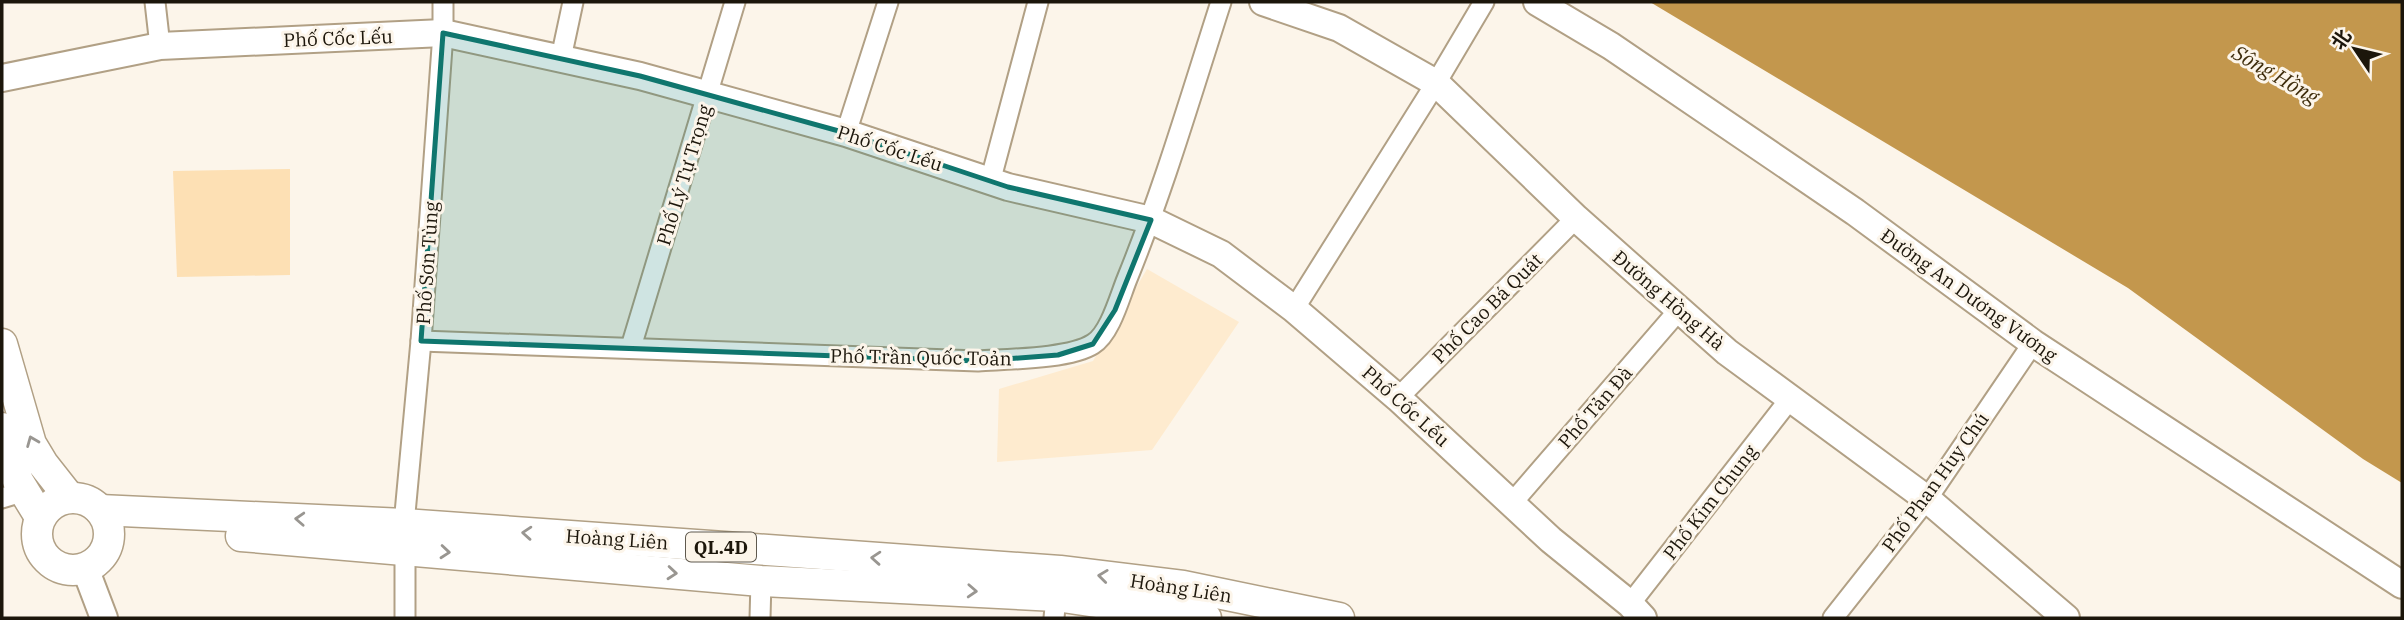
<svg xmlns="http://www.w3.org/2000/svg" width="2404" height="620" font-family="'IBM Plex Serif','Noto Sans SC',serif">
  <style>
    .built { fill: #feebcf }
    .green { fill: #fde0b4 }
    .water { fill: #c3974d }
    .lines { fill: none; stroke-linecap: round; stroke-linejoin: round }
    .street-casing { stroke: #b1a085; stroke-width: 23 }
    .secondary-casing { stroke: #b1a085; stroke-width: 30 }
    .primary-casing { stroke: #b1a085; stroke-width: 33 }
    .street { stroke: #fff; stroke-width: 19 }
    .secondary { stroke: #fff; stroke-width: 26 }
    .primary { stroke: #fff; stroke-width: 30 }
    .oneway { stroke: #999691 }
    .marked { fill: #0f766e; fill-opacity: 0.2; stroke: #0f766e; stroke-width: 5; stroke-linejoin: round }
    .labels { text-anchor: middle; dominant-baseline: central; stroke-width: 6; stroke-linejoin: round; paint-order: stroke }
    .shield { fill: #fcf5ea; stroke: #5f594e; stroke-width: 2 }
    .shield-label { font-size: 18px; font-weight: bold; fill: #1c160b }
    .street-label { font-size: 19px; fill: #1c160b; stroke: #fcf5ea }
    .water-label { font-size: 21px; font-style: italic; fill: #3f2d0c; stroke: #fcf5ea }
  </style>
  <rect width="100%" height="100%" fill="#fcf5ea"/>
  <path class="built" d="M 1147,269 L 1239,322 L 1152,450 L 997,462 L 999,389 L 1093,361 Z"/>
  <path class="green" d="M 290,169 L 290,275 L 177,277 L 173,171 Z"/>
  <path class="water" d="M 1650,2 L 2402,2 L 2402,483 L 2363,459 L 2128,288 Z"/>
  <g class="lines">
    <g class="street-casing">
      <g id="street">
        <path d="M 155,2 L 160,46"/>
        <path d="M 561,58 L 573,2"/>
        <path d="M 846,133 L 888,2"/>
        <path d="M 990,182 L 1038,2"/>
        <path d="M 1294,309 L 1436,83 L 1484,2"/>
        <path d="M 421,341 L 978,361 C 1007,359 1070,359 1093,344 C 1110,334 1120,296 1127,279 C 1164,188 1191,95 1221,2"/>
        <path d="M 631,347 L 735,2"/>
        <path d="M 1398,398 L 1576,218"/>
        <path d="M 2,498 L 25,491"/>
        <path d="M 1512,503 L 1679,310"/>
        <path d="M 404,524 L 421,341 L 443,33 L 443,2"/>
        <path d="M 1630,604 L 1790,399"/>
        <path d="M 405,618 L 405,548"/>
        <path d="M 760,618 L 761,581"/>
        <path d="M 1054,618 L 1056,596"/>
        <path d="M 1833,618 L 1927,499 L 2033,343"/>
      </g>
    </g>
    <g class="secondary-casing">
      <g id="secondary">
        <path d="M 1263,2 L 1339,28 L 1436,83 L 1576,218 L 1727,352 L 1927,499 L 2066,618"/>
        <path d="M 1537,2 L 1611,46 L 1855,212 L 2033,343 L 2402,585"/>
        <path d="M 2,78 L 160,46 L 443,33 L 640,76 L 846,133 L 1008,187 L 1151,220 L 1221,254 L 1294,309 L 1398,398 L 1551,540 L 1630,604 L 1643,618"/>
        <path d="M 85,568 L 104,618"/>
      </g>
    </g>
    <g class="primary-casing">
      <g id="primary">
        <path d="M 2,344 L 31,444 L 43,464 L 69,497"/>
        <path d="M 2,428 L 18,481 L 40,517"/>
        <circle cx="73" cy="534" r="36"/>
        <path d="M 100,510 L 404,524 L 1060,571 L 1183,586 L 1339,618"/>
        <path d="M 241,536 L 761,581 L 1056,596 L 1206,618"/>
      </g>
    </g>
    <use href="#street" class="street"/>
    <use href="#secondary" class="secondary"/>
    <use href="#primary" class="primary"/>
  </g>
  <defs><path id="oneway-chevron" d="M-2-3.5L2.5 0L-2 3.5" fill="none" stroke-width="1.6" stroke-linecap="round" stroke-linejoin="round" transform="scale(1.75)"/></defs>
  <g class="oneway">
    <use href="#oneway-chevron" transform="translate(32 441) rotate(-112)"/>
    <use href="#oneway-chevron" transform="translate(300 519) rotate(-177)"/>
    <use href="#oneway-chevron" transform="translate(527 533) rotate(-176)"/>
    <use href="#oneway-chevron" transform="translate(445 552) rotate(5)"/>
    <use href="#oneway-chevron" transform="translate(876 558) rotate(-176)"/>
    <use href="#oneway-chevron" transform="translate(672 573) rotate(5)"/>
    <use href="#oneway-chevron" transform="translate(1103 576) rotate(-173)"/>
    <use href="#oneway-chevron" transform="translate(972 591) rotate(3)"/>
  </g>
  <path class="marked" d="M 443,33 L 640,76 L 846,133 L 1008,187 L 1151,220 L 1115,310 L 1093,344 L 1058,355 L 978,361 L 421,341 Z"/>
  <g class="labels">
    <rect class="shield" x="686" y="532.5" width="70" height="29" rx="5"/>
    <g class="shield-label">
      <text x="721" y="547">QL.4D</text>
    </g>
    <g class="street-label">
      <text transform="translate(338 38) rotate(-2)">Phố Cốc Lếu</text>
      <text transform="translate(890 148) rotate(18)">Phố Cốc Lếu</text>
      <text transform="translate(684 175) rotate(-73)">Phố Lý Tự Trọng</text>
      <text transform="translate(427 263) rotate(-86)">Phố Sơn Tùng</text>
      <text transform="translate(1969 295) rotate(36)">Đường An Dương Vương</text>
      <text transform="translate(1669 300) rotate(41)">Đường Hồng Hà</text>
      <text transform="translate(1487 308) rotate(-45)">Phố Cao Bá Quát</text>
      <text transform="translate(921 357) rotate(1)">Phố Trần Quốc Toản</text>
      <text transform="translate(1406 406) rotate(42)">Phố Cốc Lếu</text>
      <text transform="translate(1595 407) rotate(-49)">Phố Tản Đà</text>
      <text transform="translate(1935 482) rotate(-54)">Phố Phan Huy Chú</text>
      <text transform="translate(1710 502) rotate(-52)">Phố Kim Chung</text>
      <text transform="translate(617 539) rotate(4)">Hoàng Liên</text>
      <text transform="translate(1181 588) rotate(9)">Hoàng Liên</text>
    </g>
    <g class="water-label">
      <text transform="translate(2276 74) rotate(30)">Sông Hồng</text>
    </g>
  </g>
  <rect width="2404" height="620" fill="none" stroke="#1c160b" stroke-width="7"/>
  <g transform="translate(2355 49) rotate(305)" stroke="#fcf5ea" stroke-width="5" paint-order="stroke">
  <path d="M0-5L12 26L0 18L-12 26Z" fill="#1c160b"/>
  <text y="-10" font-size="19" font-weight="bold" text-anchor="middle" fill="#1c160b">北</text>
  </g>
</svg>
